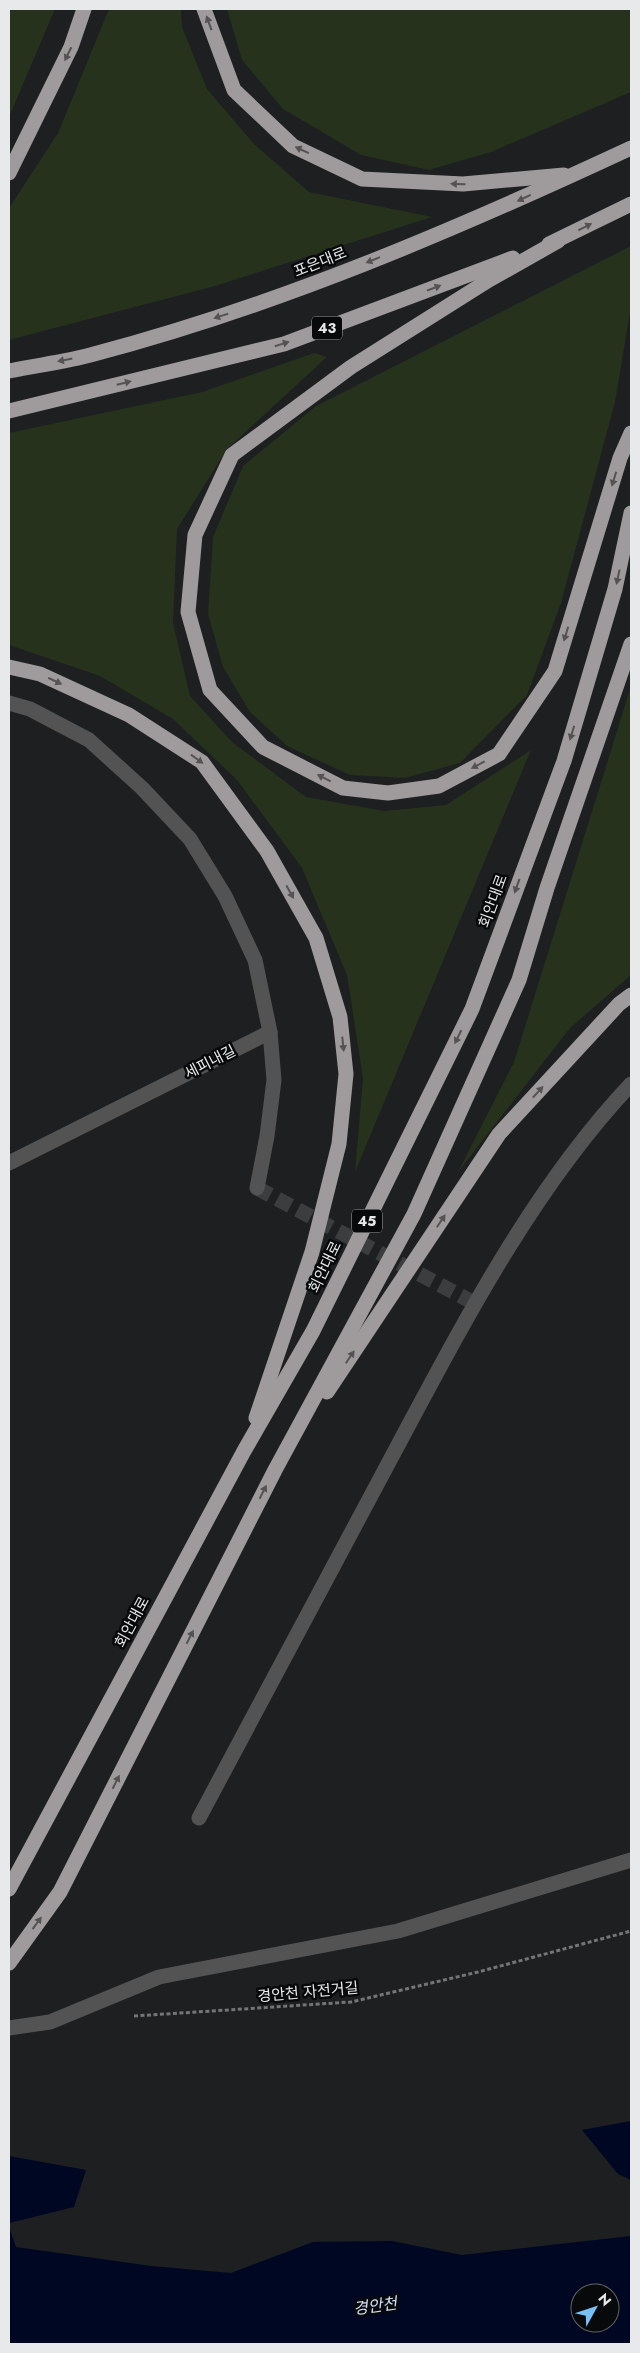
<svg xmlns="http://www.w3.org/2000/svg" width="640" height="2353" font-family="Jost,'Noto Sans KR',sans-serif">
  <style>
    .green { fill: #26321c }
    .water { fill: #000722; fill-rule: evenodd }
    .lines { fill: none; stroke-linecap: round; stroke-linejoin: round }
    .minor-tunnel { stroke: #3b3d3f; stroke-width: 15; stroke-dasharray: 15 8; stroke-linecap: butt }
    .path { stroke: #737577; stroke-width: 3; stroke-dasharray: 4 2.5; stroke-linecap: butt }
    .minor { stroke: #545353; stroke-width: 15 }
    .highway { stroke: #9f9a9b; stroke-width: 15 }
    .oneway { fill: #545252 }
    .labels { text-anchor: middle; dominant-baseline: central; stroke-width: 5; stroke-linejoin: round; paint-order: stroke }
    .shield { fill: #08090a; stroke: #a4a6a7; stroke-width: 1 }
    .shield-label { font-size: 14px; font-weight: bold; fill: #e7e9ea }
    .street-label { font-size: 15px; fill: #e7e9ea; stroke: #08090a }
    .water-label { font-size: 16px; font-style: italic; fill: #cedff6; stroke: #08090a }
  </style>
  <rect width="100%" height="100%" fill="#1d1f21"/>
  <g class="green">
    <path d="M 9,9 L 55,9 L 9,117 Z"/>
    <path d="M 109,9 L 181,9 L 182,27 L 207,89 L 254,144 L 309,192 L 432,217 L 215,286 L 9,340 L 9,208 L 58,133 Z"/>
    <path d="M 227,9 L 631,9 L 631,92 L 491,152 L 429,170 L 361,155 L 283,109 L 242,60 Z"/>
    <path d="M 631,246 L 631,307 L 615,402 L 561,603 L 527,695 L 460,763 L 405,778 L 350,775 L 287,746 L 250,712 L 223,667 L 208,614 L 213,537 L 243,466 L 316,406 Z"/>
    <path d="M 314,353 L 327,357 L 227,449 L 177,529 L 173,623 L 190,696 L 232,742 L 306,797 L 384,811 L 446,805 L 531,750 L 355,1172 L 363,1079 L 347,975 L 302,868 L 237,780 L 173,719 L 100,676 L 9,645 L 9,433 L 202,392 Z"/>
    <path d="M 631,686 L 631,975 L 570,1028 L 458,1172 L 514,1062 Z"/>
  </g>
  <g class="water">
    <path d="M 631,2121 L 631,2180 L 618,2174 L 582,2130 Z"/>
    <path d="M 9,2156 L 86,2170 L 74,2207 L 9,2223 Z"/>
    <path d="M 9,2227 L 16,2247 L 151,2266 L 231,2273 L 313,2242 L 392,2241 L 462,2255 L 631,2236 L 631,2344 L 9,2344 ZM 580,2293 L 610,2293 L 610,2323 L 580,2323 Z"/>
  </g>
  <g class="lines">
    <path class="minor-tunnel" d="M 257,1188 L 474,1303"/>
    <path class="path" d="M 134,2016 L 351,2002 L 478,1972 L 631,1931"/>
    <g class="minor">
      <path d="M 9,703 L 30,709 L 89,740 L 142,788 L 190,839 L 225,896 L 255,960 L 270,1032"/>
      <path d="M 9,1163 L 270,1032 L 274,1080 L 267,1136 L 257,1188"/>
      <path d="M 199,1818 C 265,1694 331,1571 397,1447 C 464,1322 533,1188 631,1084"/>
      <path d="M 9,2028 L 50,2022 L 159,1977 L 398,1931 L 631,1860"/>
    </g>
    <g class="highway">
      <path d="M 204,9 L 234,90 L 293,146 L 362,179 L 463,184 L 564,175"/>
      <path d="M 9,173 L 71,47 L 84,9"/>
      <path d="M 558,241 L 489,280 L 351,367 L 232,455 L 195,535 L 188,612 L 210,690 L 263,747 L 343,788 L 388,793 L 439,786 L 499,754 L 555,671 L 620,458 L 631,433"/>
      <path d="M 549,244 L 631,204"/>
      <path d="M 9,371 C 37,365 66,362 94,354 C 280,305 457,229 631,148"/>
      <path d="M 9,411 L 284,344 L 513,258"/>
      <path d="M 9,667 L 40,674 L 129,715 L 202,762 L 267,851 L 316,938 L 340,1017 L 346,1074 L 339,1144 L 312,1252 L 256,1418"/>
      <path d="M 327,1392 L 499,1134 L 619,1004 L 631,995"/>
      <path d="M 9,1889 L 244,1451 L 313,1331 L 472,1009 L 564,761 L 615,589 L 631,513"/>
      <path d="M 9,1963 L 60,1892 L 275,1470 L 414,1214 L 519,980 L 547,888 L 631,644"/>
    </g>
  </g>
  <defs><path id="oneway-solid" d="M-6-.8H1V-3.2L6.5 0L1 3.2V.8H-6Z" transform="scale(1.25)"/></defs>
  <g class="oneway">
    <use href="#oneway-solid" transform="translate(209 23) rotate(-110)"/>
    <use href="#oneway-solid" transform="translate(68 54) rotate(116)"/>
    <use href="#oneway-solid" transform="translate(302 150) rotate(-155)"/>
    <use href="#oneway-solid" transform="translate(458 184) rotate(-179)"/>
    <use href="#oneway-solid" transform="translate(524 198) rotate(155)"/>
    <use href="#oneway-solid" transform="translate(585 227) rotate(-27)"/>
    <use href="#oneway-solid" transform="translate(373 260) rotate(158)"/>
    <use href="#oneway-solid" transform="translate(434 288) rotate(-21)"/>
    <use href="#oneway-solid" transform="translate(221 316) rotate(163)"/>
    <use href="#oneway-solid" transform="translate(282 344) rotate(-17)"/>
    <use href="#oneway-solid" transform="translate(65 360) rotate(169)"/>
    <use href="#oneway-solid" transform="translate(124 383) rotate(-14)"/>
    <use href="#oneway-solid" transform="translate(614 479) rotate(107)"/>
    <use href="#oneway-solid" transform="translate(618 577) rotate(102)"/>
    <use href="#oneway-solid" transform="translate(566 634) rotate(107)"/>
    <use href="#oneway-solid" transform="translate(55 681) rotate(25)"/>
    <use href="#oneway-solid" transform="translate(572 733) rotate(107)"/>
    <use href="#oneway-solid" transform="translate(197 759) rotate(36)"/>
    <use href="#oneway-solid" transform="translate(478 765) rotate(152)"/>
    <use href="#oneway-solid" transform="translate(324 778) rotate(-153)"/>
    <use href="#oneway-solid" transform="translate(517 886) rotate(110)"/>
    <use href="#oneway-solid" transform="translate(290 892) rotate(61)"/>
    <use href="#oneway-solid" transform="translate(458 1037) rotate(116)"/>
    <use href="#oneway-solid" transform="translate(343 1044) rotate(84)"/>
    <use href="#oneway-solid" transform="translate(538 1092) rotate(-47)"/>
    <use href="#oneway-solid" transform="translate(441 1221) rotate(-56)"/>
    <use href="#oneway-solid" transform="translate(350 1357) rotate(-56)"/>
    <use href="#oneway-solid" transform="translate(263 1492) rotate(-63)"/>
    <use href="#oneway-solid" transform="translate(190 1637) rotate(-63)"/>
    <use href="#oneway-solid" transform="translate(116 1782) rotate(-63)"/>
    <use href="#oneway-solid" transform="translate(37 1923) rotate(-54)"/>
  </g>
  <g class="labels">
    <g class="shield">
      <rect x="312" y="316.5" width="30" height="23" rx="4"/>
      <rect x="352" y="1209.5" width="30" height="23" rx="4"/>
    </g>
    <g class="shield-label">
      <text x="327" y="328">43</text>
      <text x="367" y="1221">45</text>
    </g>
    <g class="street-label">
      <text transform="translate(320 262) rotate(-22)">포은대로</text>
      <text transform="translate(493 901) rotate(-70)">회안대로</text>
      <text transform="translate(210 1062) rotate(-27)">세피내길</text>
      <text transform="translate(325 1267) rotate(-64)">회안대로</text>
      <text transform="translate(132 1622) rotate(-62)">회안대로</text>
      <text transform="translate(308 1992) rotate(-5)">경안천 자전거길</text>
    </g>
    <g class="water-label">
      <text transform="translate(375 2306) rotate(-8)">경안천</text>
    </g>
  </g>
  <rect width="640" height="2353" fill="none" stroke="#e7e9ea" stroke-width="20"/>
  <g transform="translate(595 2308) rotate(50)"><circle r="24" fill="#08090a" stroke="#616364"/>
  <path d="M0-4L9 19L0 12L-9 19Z" fill="#79bff8"/>
  <text y="-8" font-size="14" font-weight="bold" text-anchor="middle" fill="#e7e9ea">N</text>
  </g>
</svg>
